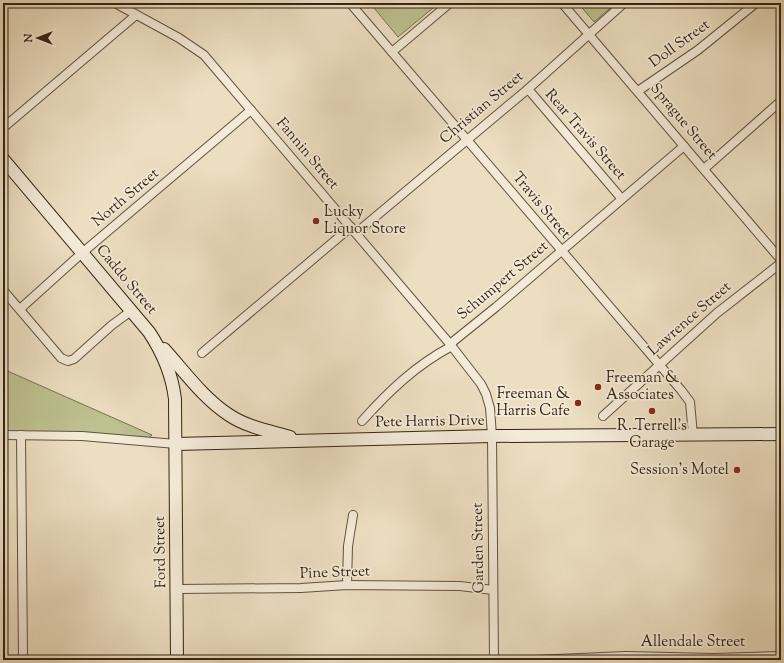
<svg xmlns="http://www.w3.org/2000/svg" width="784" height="663" font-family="'Sorts Mill Goudy',serif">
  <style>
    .green { fill: #bdc08f; stroke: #787252 }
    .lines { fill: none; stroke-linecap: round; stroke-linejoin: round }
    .street-casing { stroke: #62523f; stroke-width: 10 }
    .secondary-casing { stroke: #342414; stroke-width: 14 }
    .street { stroke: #f3ead7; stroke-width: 8 }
    .secondary { stroke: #f3ead7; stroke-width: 12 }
    .poi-dot { fill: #8f2418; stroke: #f3ead7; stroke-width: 1.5 }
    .labels { text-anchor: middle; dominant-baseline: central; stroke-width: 3.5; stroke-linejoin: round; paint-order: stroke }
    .street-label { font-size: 15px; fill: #342414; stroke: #f3ead7 }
    .poi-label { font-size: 15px; fill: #342414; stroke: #f3ead7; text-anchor: start }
  </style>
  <rect width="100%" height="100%" fill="#ecdec1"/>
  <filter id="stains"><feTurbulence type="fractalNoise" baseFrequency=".005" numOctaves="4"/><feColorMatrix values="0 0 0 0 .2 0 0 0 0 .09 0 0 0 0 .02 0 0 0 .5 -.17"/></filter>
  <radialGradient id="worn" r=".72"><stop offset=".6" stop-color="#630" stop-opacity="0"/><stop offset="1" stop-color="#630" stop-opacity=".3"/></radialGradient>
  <g class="green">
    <path d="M 370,3 L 439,3 L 398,37 Z"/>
    <path d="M 578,3 L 616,3 L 594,22 Z"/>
    <path d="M 3,369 L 152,435 L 146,441 L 3,435 Z"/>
  </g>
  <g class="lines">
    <g class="street-casing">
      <g id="street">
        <path d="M 115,3 L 179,38 L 204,55 L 450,344 L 481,384 L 486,394 L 490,408 L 492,436 L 494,660"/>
        <path d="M 350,3 L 681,390 L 690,402 L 693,435"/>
        <path d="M 562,3 L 781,260"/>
        <path d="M 392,52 L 450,3"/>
        <path d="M 528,89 L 621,198"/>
        <path d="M 638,91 L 698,50 L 756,3"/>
        <path d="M 3,128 L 136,15"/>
        <path d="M 704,169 L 781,101"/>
        <path d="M 356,233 L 528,89 L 624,3"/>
        <path d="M 3,290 L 61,358 L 68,361 L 74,359 L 112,325 L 131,311"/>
        <path d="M 20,309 L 82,253 L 251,110"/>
        <path d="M 450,344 L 496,307 L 684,146"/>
        <path d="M 202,353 L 351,227"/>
        <path d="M 603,416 L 717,313 L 781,263"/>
        <path d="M 362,421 C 389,391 416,365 452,346"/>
        <path d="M 3,435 L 82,436 L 176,444"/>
        <path d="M 21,435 L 23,660"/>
        <path d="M 347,585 L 348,546 L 353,515"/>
        <path d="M 177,589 L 301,588 L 347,585 L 460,586 L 493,590"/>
        <path d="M 534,660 L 626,656 L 714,658 L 781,656"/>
      </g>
    </g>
    <g class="secondary-casing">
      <g id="secondary">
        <path d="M 3,159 L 149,332 C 163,353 172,374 175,399 L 177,660"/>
        <path d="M 164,349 C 184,371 204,399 229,415 C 247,427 269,431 290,437"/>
        <path d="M 176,444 L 492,436 L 781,434"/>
      </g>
    </g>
    <use href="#street" class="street"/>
    <use href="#secondary" class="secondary"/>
  </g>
  <g class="poi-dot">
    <circle cx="316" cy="221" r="4"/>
    <circle cx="598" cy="387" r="4"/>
    <circle cx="578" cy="403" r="4"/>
    <circle cx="652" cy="411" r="4"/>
    <circle cx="737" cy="470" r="4"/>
  </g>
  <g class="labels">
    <g class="street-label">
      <text transform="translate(680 44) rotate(-36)">Doll Street</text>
      <text transform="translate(482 108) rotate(-40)">Christian Street</text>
      <text transform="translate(683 122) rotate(50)">Sprague Street</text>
      <text transform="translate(585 135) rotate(49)">Rear Travis Street</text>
      <text transform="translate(307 154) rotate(50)">Fannin Street</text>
      <text transform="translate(126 198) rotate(-40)">North Street</text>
      <text transform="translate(541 206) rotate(50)">Travis Street</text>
      <text transform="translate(126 280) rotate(50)">Caddo Street</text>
      <text transform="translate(503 281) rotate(-40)">Schumpert Street</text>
      <text transform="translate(690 319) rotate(-41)">Lawrence Street</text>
      <text transform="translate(430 422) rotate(-1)">Pete Harris Drive</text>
      <text transform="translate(479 548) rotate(-91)">Garden Street</text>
      <text transform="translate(161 552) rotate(-91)">Ford Street</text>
      <text transform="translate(335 573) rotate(-2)">Pine Street</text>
      <text x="693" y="642">Allendale Street</text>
    </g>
    <g class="poi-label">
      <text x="324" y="212">Lucky<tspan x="324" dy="17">Liquor Store</tspan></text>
      <text x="606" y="378">Freeman &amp;<tspan x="606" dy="17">Associates</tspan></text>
      <text x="570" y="394" text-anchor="end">Freeman &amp;<tspan x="570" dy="17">Harris Cafe</tspan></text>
      <text x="652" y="426" text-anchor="middle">R. Terrell's<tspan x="652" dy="17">Garage</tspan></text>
      <text x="729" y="470" text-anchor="end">Session's Motel</text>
    </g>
  </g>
  <rect width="784" height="663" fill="none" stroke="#ecdec1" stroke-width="16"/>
  <rect x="4" y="4" width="776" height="655" fill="none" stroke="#342414" stroke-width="2"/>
  <rect x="8" y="8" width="768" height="647" fill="none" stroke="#342414"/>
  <g transform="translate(38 38) rotate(270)" stroke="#f3ead7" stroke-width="3" paint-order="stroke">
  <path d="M0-3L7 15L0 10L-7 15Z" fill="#342414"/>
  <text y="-6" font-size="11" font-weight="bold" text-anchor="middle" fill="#342414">N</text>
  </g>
  <rect width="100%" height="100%" filter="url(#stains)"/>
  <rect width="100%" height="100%" fill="url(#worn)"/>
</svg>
